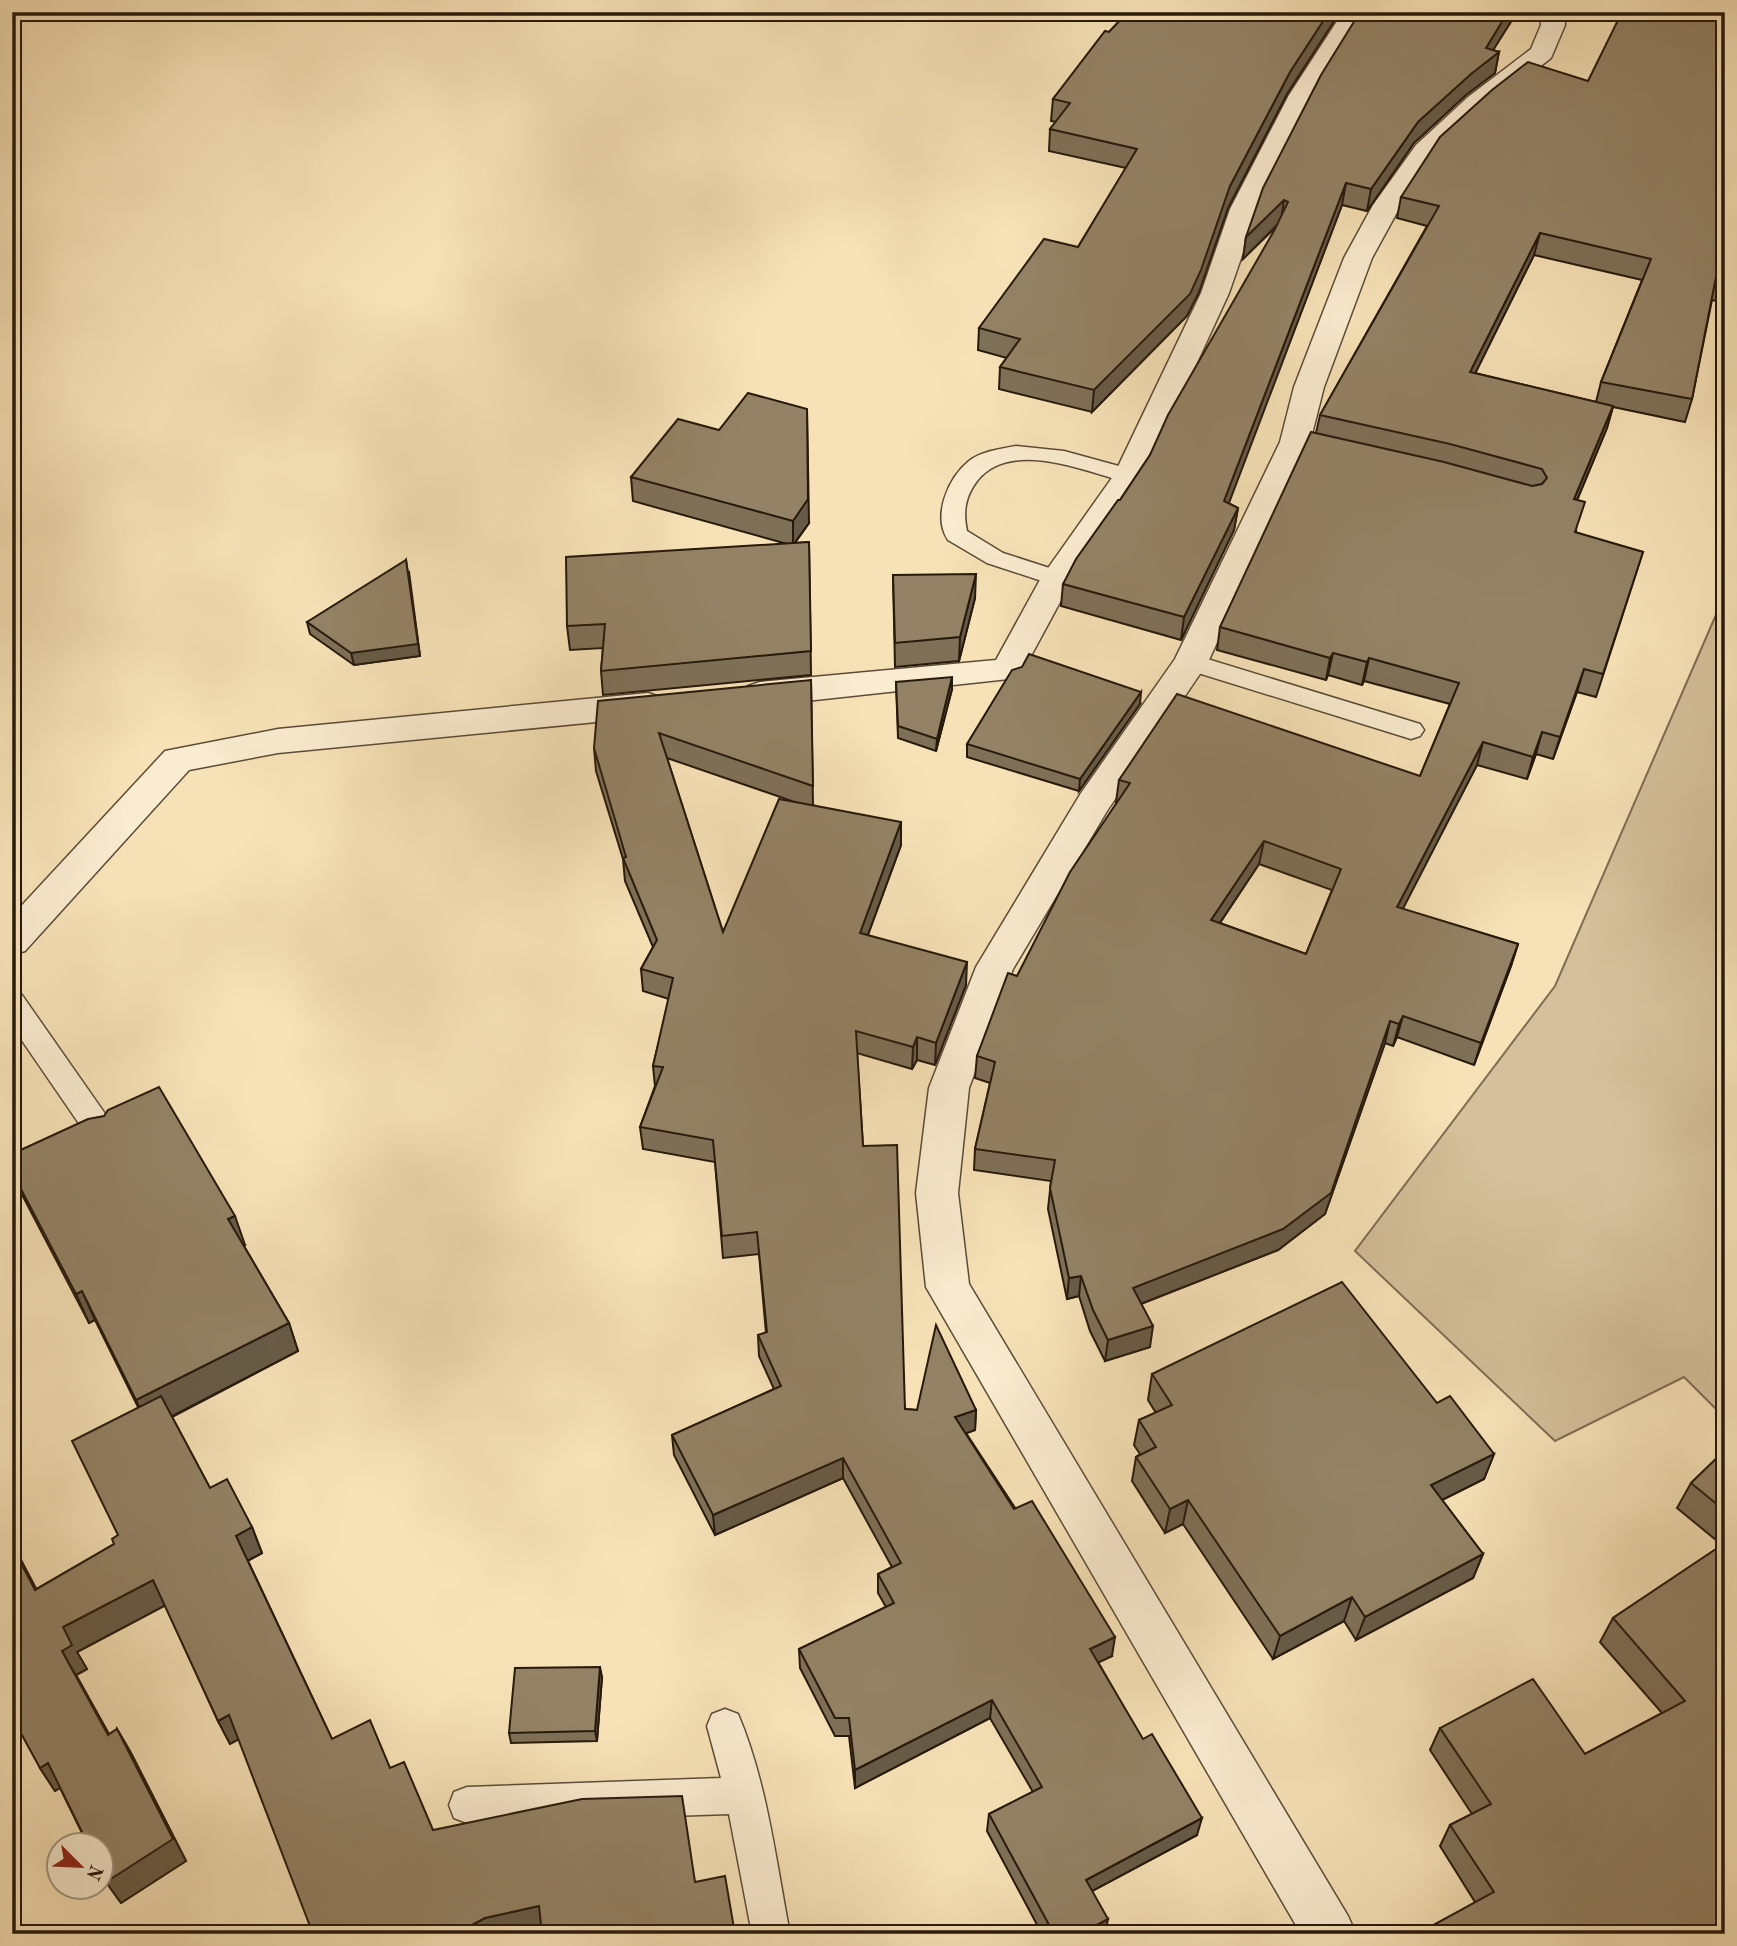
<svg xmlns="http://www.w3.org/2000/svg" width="1737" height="1946" font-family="'Old Standard TT',serif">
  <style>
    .green { fill: #d4c09a; stroke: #7e6c53; stroke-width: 2 }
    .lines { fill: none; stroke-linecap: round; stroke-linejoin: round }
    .lane-casing { stroke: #5b4b37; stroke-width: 3 }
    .street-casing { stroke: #5b4b37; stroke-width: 3 }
    .lane { fill: #faecd0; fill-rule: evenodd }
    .street { fill: #faecd0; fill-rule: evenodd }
    .wall { fill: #7e7057; stroke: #27190c; stroke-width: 2; fill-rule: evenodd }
    .shaded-wall { fill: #675b47; stroke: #27190c; stroke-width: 2 }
    .building { fill: #938265; stroke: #27190c; stroke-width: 2; fill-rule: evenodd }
  </style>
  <rect width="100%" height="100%" fill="#f7e2b7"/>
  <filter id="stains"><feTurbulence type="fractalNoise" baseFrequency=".00286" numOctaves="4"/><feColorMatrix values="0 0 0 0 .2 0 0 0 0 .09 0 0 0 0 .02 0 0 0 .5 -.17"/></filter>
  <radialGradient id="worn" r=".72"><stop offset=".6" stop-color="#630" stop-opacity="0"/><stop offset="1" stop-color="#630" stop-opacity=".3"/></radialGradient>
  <path class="green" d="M 1725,594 L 1725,1418 L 1684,1377 L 1555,1441 L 1355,1251 L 1555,986 Z"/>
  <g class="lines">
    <g class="lane-casing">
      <g id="lane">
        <path d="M 1016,446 L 1064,451 L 1137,471 L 1140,476 L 1137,481 L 1129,483 C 1086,472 1011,438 977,481 C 965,497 963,512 967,531 L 1003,553 L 1065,573 L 1069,578 L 1065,583 L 1057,586 L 987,563 L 948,540 C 932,516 948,478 969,461 C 982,451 1000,449 1016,446 Z"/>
        <path d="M 1191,654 L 1420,724 L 1424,730 L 1420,736 L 1411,739 L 1182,668 L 1179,662 L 1182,656 Z"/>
        <path d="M 12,992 L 22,995 L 115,1128 L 119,1136 L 115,1144 L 104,1148 L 93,1144 L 12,1026 Z"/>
        <path d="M 725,1709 L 738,1714 C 767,1782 776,1861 790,1934 L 752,1934 L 729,1814 L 467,1823 L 454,1818 L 449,1805 L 454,1792 L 467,1787 L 721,1778 L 707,1726 L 712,1714 Z"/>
      </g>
    </g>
    <g class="street-casing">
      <g id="street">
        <path d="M 1343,12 L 1368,12 L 1315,95 L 1258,209 L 1229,293 L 1145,476 L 1072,580 L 1019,678 L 760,706 L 748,702 L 743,694 L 748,686 L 760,682 L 996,660 L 1041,578 L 1114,475 L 1201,293 L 1230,209 L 1289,95 Z"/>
        <path d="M 1540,12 L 1564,12 L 1565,25 L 1551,58 L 1486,109 L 1434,157 L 1401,205 L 1372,258 L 1324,387 L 1310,442 L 1208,662 L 1107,811 L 1013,969 L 969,1088 L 958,1193 L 969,1284 L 1348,1916 L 1356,1934 L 1301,1934 L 926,1287 L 916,1193 L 929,1088 L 976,967 L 1081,793 L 1175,659 L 1280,442 L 1294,387 L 1344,258 L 1373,205 L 1416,145 L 1468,97 L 1531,49 L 1541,25 Z"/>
        <path d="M 648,693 L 660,697 L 665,705 L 660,713 L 648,717 L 278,753 L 189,770 L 25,951 L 12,955 L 12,916 L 165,751 L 278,729 Z"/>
      </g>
    </g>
    <use href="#lane" class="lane"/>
    <use href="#street" class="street"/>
  </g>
  <g class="wall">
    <path d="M 1128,12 L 1340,12 L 1287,94 L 1228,208 L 1199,292 L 1187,316 L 1092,412 L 999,389 L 1000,367 L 1007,358 L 978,350 L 979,328 L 1078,247 L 1126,168 L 1049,151 L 1050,129 L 1056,122 L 1051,121 L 1053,99 L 1109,32 Z"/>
    <path d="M 1360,12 L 1517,12 L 1493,50 L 1499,52 L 1495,73 L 1466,95 L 1414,143 L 1367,211 L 1342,205 L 1228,503 L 1238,508 L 1234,530 L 1181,640 L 1061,606 L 1063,584 L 1120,500 L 1150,455 L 1277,226 L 1243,259 L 1246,237 Z"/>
    <path d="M 1725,12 L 1725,303 L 1712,300 L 1692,399 L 1685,422 L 1613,407 L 1607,428 L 1577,500 L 1576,533 L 1643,552 L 1596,697 L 1577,692 L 1553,759 L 1536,754 L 1527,779 L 1477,765 L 1402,909 L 1518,944 L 1511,966 L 1474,1065 L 1397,1037 L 1393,1046 L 1385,1043 L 1325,1214 L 1278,1250 L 1141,1304 L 1150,1347 L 1105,1361 L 1090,1331 L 1079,1296 L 1067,1299 L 1048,1209 L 1051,1181 L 974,1170 L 975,1149 L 990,1083 L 975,1078 L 977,1056 L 1017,976 L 1117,802 L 1116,802 L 1119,780 L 1420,776 L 1450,704 L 1364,681 L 1362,685 L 1328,675 L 1326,680 L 1217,650 L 1220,627 L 1316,433 L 1320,415 L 1427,226 L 1397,218 L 1401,197 L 1588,81 ZM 1534,255 L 1642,280 L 1601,382 L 1596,402 L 1475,373 ZM 1259,864 L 1332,890 L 1306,954 L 1220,923 Z"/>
    <path d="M 631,477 L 809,523 L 795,543 L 809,542 L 811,675 L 603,695 L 601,671 L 603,648 L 570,650 L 567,626 L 787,544 L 633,501 Z"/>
    <path d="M 409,572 L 420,656 L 354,665 L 310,634 L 307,622 Z"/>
    <path d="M 893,575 L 975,598 L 959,661 L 895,667 Z"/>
    <path d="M 811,680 L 813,805 L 901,845 L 868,935 L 966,985 L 935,1065 L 917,1060 L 912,1069 L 857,1053 L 863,1146 L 905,1409 L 917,1410 L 976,1410 L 975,1430 L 966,1433 L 1112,1656 L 1098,1662 L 1197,1835 L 1092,1891 L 1105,1934 L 1042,1934 L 987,1831 L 989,1814 L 1033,1792 L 990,1718 L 855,1788 L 849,1736 L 835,1736 L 800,1668 L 799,1649 L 886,1607 L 878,1593 L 878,1574 L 892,1567 L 843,1478 L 715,1535 L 674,1455 L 672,1435 L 774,1389 L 759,1356 L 758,1335 L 766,1333 L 759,1254 L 723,1258 L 715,1162 L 643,1149 L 640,1127 L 655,1086 L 653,1066 L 669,999 L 643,991 L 641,969 L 653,947 L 625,881 L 623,859 L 596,771 L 594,748 ZM 667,758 L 792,801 L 723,932 Z"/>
    <path d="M 896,682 L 952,689 L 936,751 L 898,738 Z"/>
    <path d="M 1140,704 L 1079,791 L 967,757 L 967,744 Z"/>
    <path d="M 12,1154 L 245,1245 L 244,1246 L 289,1323 L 298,1351 L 172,1417 L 210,1488 L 252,1527 L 262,1553 L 248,1561 L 332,1739 L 390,1768 L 433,1830 L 541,1928 L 239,1739 L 230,1744 L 218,1721 L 165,1605 L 77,1652 L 87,1669 L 76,1675 L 109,1734 L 117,1729 L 131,1753 L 186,1861 L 121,1903 L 106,1882 L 60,1788 L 55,1791 L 40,1768 L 19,1684 L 12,1670 L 12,1543 L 36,1589 L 114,1544 L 118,1535 L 138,1407 L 95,1320 L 89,1323 L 18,1187 L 12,1174 Z"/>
    <path d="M 1152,1374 L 1437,1403 L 1494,1454 L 1484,1479 L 1442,1500 L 1483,1554 L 1473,1578 L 1356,1640 L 1344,1621 L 1273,1659 L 1183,1524 L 1165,1533 L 1132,1481 L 1136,1457 L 1140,1454 L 1134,1445 L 1139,1420 L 1156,1413 L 1148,1400 Z"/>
    <path d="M 1725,1450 L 1725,1934 L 1475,1902 L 1440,1846 L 1450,1825 L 1472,1814 L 1430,1750 L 1440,1728 L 1585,1754 L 1662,1713 L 1600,1642 L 1613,1618 L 1722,1545 L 1677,1508 L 1691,1483 Z"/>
    <path d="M 602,1677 L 597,1741 L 511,1743 L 509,1733 Z"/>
  </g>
  <g class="shaded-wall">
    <path d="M 1329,12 L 1340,12 L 1287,94 L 1228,208 L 1199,292 L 1187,316 L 1092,412 L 1094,390 L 1230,186 L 1290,72 Z"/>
    <path d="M 1508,12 L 1517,12 L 1485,63 L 1499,52 L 1495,73 L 1466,95 L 1414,143 L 1367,211 L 1371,189 L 1418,122 L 1486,48 Z"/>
    <path d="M 1346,183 L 1342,205 L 1221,524 L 1224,501 Z"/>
    <path d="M 1284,200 L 1281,221 L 1243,259 L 1246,237 Z"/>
    <path d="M 1540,233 L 1534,255 L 1465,394 L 1470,372 Z"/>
    <path d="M 1613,406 L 1607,428 L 1568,522 L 1574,499 Z"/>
    <path d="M 807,409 L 809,523 L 793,545 L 793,521 Z"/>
    <path d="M 1238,508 L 1234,530 L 1181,640 L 1184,617 Z"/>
    <path d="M 406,560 L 420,656 L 354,665 L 351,653 Z"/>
    <path d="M 976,574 L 975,598 L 959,661 L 960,637 Z"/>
    <path d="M 1333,653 L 1328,675 L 1326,680 L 1330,658 Z"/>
    <path d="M 1369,658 L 1364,681 L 1362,685 L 1367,662 Z"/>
    <path d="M 1584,669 L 1577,692 L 1553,759 L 1560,737 Z"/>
    <path d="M 952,677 L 952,689 L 936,751 L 937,739 Z"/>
    <path d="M 1141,692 L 1140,704 L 1079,791 L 1080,779 Z"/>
    <path d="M 1542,732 L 1536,754 L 1527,779 L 1533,757 Z"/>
    <path d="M 1483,742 L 1477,765 L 1392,930 L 1397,907 Z"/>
    <path d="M 901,822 L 901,845 L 860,956 L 860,933 Z"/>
    <path d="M 1264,841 L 1259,864 L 1207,942 L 1211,920 Z"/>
    <path d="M 1518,944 L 1511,966 L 1474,1065 L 1481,1043 Z"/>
    <path d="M 967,962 L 966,985 L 935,1065 L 936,1043 Z"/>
    <path d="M 1403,1016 L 1397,1037 L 1393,1046 L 1399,1024 Z"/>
    <path d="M 1390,1021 L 1385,1043 L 1325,1214 L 1278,1250 L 1130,1308 L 1133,1288 Z"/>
    <path d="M 917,1037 L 917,1060 L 912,1069 L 913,1047 Z"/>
    <path d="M 235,1216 L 245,1245 L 239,1248 L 228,1219 Z"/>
    <path d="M 1081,1276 L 1079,1296 L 1067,1299 L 1069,1278 Z"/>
    <path d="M 82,1291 L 95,1320 L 89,1323 L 76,1294 Z"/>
    <path d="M 289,1323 L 298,1351 L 149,1428 L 136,1400 Z"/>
    <path d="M 1153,1326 L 1150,1347 L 1105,1361 L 1108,1340 Z"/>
    <path d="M 976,1410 L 975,1430 L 954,1438 L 955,1417 Z"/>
    <path d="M 1494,1454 L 1484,1479 L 1422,1510 L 1431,1485 Z"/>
    <path d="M 843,1458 L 843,1478 L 715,1535 L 713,1515 Z"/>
    <path d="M 1188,1500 L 1183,1524 L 1165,1533 L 1170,1509 Z"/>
    <path d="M 252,1527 L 262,1553 L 247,1561 L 236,1536 Z"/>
    <path d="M 12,1543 L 50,1615 L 35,1590 L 12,1546 Z"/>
    <path d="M 1483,1554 L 1473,1578 L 1356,1640 L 1365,1617 Z"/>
    <path d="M 153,1580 L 166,1605 L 77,1652 L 87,1669 L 76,1675 L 122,1758 L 62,1651 L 63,1627 Z"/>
    <path d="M 1352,1597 L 1344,1621 L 1273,1659 L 1280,1636 Z"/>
    <path d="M 1115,1637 L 1112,1656 L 1087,1668 L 1090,1649 Z"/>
    <path d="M 600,1667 L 602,1677 L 597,1741 L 595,1731 Z"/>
    <path d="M 992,1700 L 990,1718 L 855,1788 L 855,1770 Z"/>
    <path d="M 229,1715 L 241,1738 L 230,1744 L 218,1721 Z"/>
    <path d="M 117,1729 L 131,1753 L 186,1861 L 121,1903 L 106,1882 Z"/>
    <path d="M 48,1763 L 63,1786 L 55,1791 L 40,1768 Z"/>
    <path d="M 1202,1818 L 1197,1835 L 1083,1896 L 1086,1880 Z"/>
    <path d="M 539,1906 L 545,1927 L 516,1934 L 455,1934 L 485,1918 Z"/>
    <path d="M 1108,1919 L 1105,1934 L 1080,1934 Z"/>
    <path d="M 362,1928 L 365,1934 L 351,1934 Z"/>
  </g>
  <g class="building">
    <path d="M 1128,12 L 1329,12 L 1290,72 L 1230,186 L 1201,270 L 1190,294 L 1094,390 L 1000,367 L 1020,339 L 979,328 L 1044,239 L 1078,247 L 1137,149 L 1050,129 L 1070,103 L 1053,99 L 1105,31 L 1109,32 Z"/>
    <path d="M 1360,12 L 1508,12 L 1486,48 L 1499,52 L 1471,74 L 1418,122 L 1371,189 L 1346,183 L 1224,501 L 1238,508 L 1184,617 L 1063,584 L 1076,559 L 1118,500 L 1120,500 L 1150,455 L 1168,415 L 1275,229 L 1288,202 L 1284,200 L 1246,237 L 1263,188 L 1321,75 Z"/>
    <path d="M 1622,12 L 1725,12 L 1725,280 L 1716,277 L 1692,399 L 1601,382 L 1651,259 L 1540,233 L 1470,372 L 1613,406 L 1574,499 L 1585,502 L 1575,532 L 1643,552 L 1603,674 L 1584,669 L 1560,737 L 1542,732 L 1533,757 L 1483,742 L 1397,907 L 1518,944 L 1481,1043 L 1403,1016 L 1399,1024 L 1390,1021 L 1331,1193 L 1283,1229 L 1133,1288 L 1153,1326 L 1108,1340 L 1093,1310 L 1081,1276 L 1069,1278 L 1050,1188 L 1055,1160 L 975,1149 L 995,1062 L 977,1056 L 1008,973 L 1017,976 L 1070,872 L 1130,783 L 1119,780 L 1177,694 L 1420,776 L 1459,683 L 1369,658 L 1367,662 L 1333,653 L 1330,658 L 1220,627 L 1311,432 L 1444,462 L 1532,486 L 1542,484 L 1547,478 L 1542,469 L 1450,444 L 1320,415 L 1439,206 L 1401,197 L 1440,137 L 1492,90 L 1528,62 L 1588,81 ZM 1264,841 L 1341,869 L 1306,954 L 1211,920 Z"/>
    <path d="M 748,393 L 807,409 L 808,499 L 793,521 L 631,477 L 678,419 L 719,430 Z"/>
    <path d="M 809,542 L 811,651 L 601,671 L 605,624 L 567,626 L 566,557 Z"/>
    <path d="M 406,560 L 418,644 L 351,653 L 307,622 Z"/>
    <path d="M 976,574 L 960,637 L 895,643 L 893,575 Z"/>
    <path d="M 1029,654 L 1141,692 L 1080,779 L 967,744 L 1012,670 L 1022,667 Z"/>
    <path d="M 952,677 L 937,739 L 898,726 L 896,682 Z"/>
    <path d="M 811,680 L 813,786 L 659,733 L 723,932 L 779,799 L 901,822 L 860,933 L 967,962 L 936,1043 L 917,1037 L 913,1047 L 856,1031 L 863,1146 L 897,1145 L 905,1409 L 917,1410 L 936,1325 L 976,1410 L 955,1417 L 1014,1509 L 1032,1501 L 1115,1637 L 1090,1649 L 1143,1739 L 1152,1734 L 1202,1818 L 1086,1880 L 1108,1919 L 1080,1934 L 1054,1934 L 989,1814 L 1042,1787 L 992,1700 L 855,1770 L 849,1718 L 835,1718 L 799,1649 L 894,1603 L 878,1574 L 901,1563 L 843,1458 L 713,1515 L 672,1435 L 781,1386 L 758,1335 L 767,1332 L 757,1232 L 722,1236 L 713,1140 L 640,1127 L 663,1067 L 653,1066 L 673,978 L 641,969 L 657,940 L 623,858 L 626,857 L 594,748 L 598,701 Z"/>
    <path d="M 159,1087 L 235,1216 L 228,1219 L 289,1323 L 136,1400 L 82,1291 L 76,1294 L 12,1172 L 12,1154 L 88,1119 L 104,1116 L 108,1110 Z"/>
    <path d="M 1342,1282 L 1437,1403 L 1450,1396 L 1494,1454 L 1431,1485 L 1483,1554 L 1365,1617 L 1352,1597 L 1280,1636 L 1188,1500 L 1170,1509 L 1136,1457 L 1156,1447 L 1139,1420 L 1172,1405 L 1152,1374 Z"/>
    <path d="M 161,1396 L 210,1488 L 227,1479 L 252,1527 L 236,1536 L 332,1739 L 370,1720 L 390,1768 L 404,1762 L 433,1830 L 582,1799 L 682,1796 L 695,1882 L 725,1876 L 735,1934 L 542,1934 L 539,1906 L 485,1918 L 455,1934 L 364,1934 L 362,1928 L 351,1934 L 313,1934 L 229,1715 L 218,1721 L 153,1580 L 63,1627 L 72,1645 L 62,1651 L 108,1735 L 117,1729 L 173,1839 L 106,1882 L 102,1873 L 102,1844 L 88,1844 L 48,1763 L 40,1768 L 12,1717 L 12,1688 L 19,1684 L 12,1670 L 12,1546 L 35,1590 L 114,1544 L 112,1539 L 118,1535 L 72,1441 Z"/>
    <path d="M 1725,1450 L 1725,1511 L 1691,1483 Z"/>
    <path d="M 1725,1543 L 1725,1934 L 1417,1934 L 1494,1892 L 1450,1825 L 1491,1804 L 1440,1728 L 1533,1679 L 1585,1754 L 1685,1701 L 1613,1618 Z"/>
    <path d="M 600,1667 L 595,1731 L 509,1733 L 515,1668 Z"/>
  </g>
  <rect width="1737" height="1946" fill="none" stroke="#f7e2b7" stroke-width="42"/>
  <rect x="14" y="14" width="1709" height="1918" fill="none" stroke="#27190c" stroke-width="3.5"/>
  <rect x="21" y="21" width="1695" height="1904" fill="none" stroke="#27190c" stroke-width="2"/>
  <g transform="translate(80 1866) rotate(114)"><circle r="33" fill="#faecd0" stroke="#a69882" stroke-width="2"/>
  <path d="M0-5L12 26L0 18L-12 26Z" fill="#8f2418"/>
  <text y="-10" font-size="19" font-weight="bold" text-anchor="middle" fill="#27190c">N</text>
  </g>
  <rect width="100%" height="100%" filter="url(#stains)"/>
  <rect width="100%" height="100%" fill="url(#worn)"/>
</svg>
